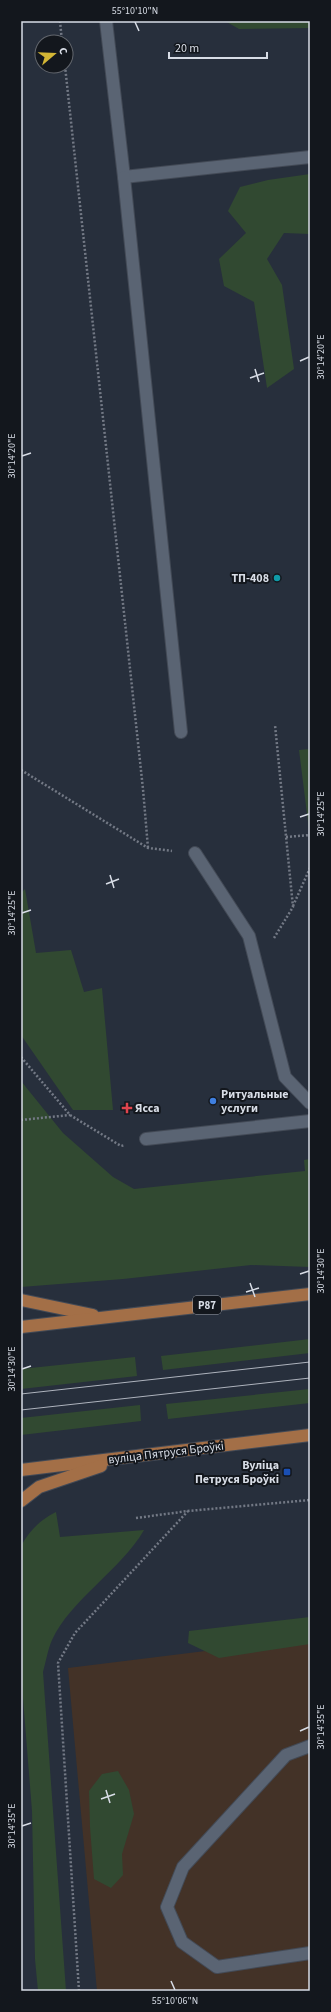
<svg xmlns="http://www.w3.org/2000/svg" width="331" height="2012" font-family="'Source Sans 3',sans-serif">
  <style>
    .industrial { fill: #433227 }
    .green { fill: #314931 }
    .lines { fill: none; stroke-linecap: round; stroke-linejoin: round }
    .lane-casing { stroke: #434a56; stroke-width: 14 }
    .primary-casing { stroke: #434a56; stroke-width: 14 }
    .path { stroke: #737985; stroke-width: 2.5; stroke-dasharray: 2 2; stroke-linecap: butt }
    .lane { stroke: #5a6473; stroke-width: 12 }
    .primary { stroke: #a36f47; stroke-width: 12 }
    .tram { stroke: #aeb3bd; stroke-width: 1 }
    .ticks { fill: none; stroke: #d8dde6; stroke-width: 1.5 }
    .culture-dot { fill: #0f9aa8; stroke: #13171d; stroke-width: 1.5 }
    .shop-dot { fill: #3f7fe0; stroke: #13171d; stroke-width: 1.5 }
    .health-dot { fill: #e0444e; stroke: #13171d; stroke-width: 1.5 }
    .transit-dot { fill: #1a4fb4; stroke: #13171d; stroke-width: 1.5 }
    .labels { text-anchor: middle; dominant-baseline: central; stroke-width: 4; stroke-linejoin: round; paint-order: stroke }
    .shield { fill: #13171d; stroke: #9da2aa; stroke-width: 1 }
    .shield-label { font-size: 11px; font-weight: bold; fill: #d8dde6 }
    .poi-label { font-size: 12px; font-weight: bold; fill: #d8dde6; stroke: #13171d; text-anchor: end }
    .street-label { font-size: 12px; fill: #d8dde6; stroke: #13171d }
    .neatline { fill: none; stroke: #d8dde6; stroke-width: 1.5 }
    .ticks-label { font-size: 10px; text-anchor: middle; fill: #d8dde6 }
  </style>
  <rect width="100%" height="100%" fill="#272f3c"/>
  <path class="industrial" d="M 310,1638 L 310,1991 L 97,1991 L 68,1668 Z"/>
  <g class="green">
    <path d="M 225,21 L 310,21 L 310,28 L 239,29 Z"/>
    <path d="M 310,174 L 310,234 L 284,233 L 267,259 L 282,285 L 294,369 L 267,388 L 254,302 L 224,286 L 219,259 L 246,233 L 228,211 L 240,187 L 268,180 Z"/>
    <path d="M 310,749 L 310,830 L 309,830 L 299,750 Z"/>
    <path d="M 25,889 L 36,953 L 71,950 L 84,992 L 102,988 L 113,1110 L 73,1110 L 21,1035 L 21,893 Z"/>
    <path d="M 21,1081 L 63,1133 L 113,1177 L 134,1189 L 305,1171 L 304,1160 L 310,1159 L 310,1267 L 251,1265 L 123,1279 L 21,1287 Z"/>
    <path d="M 310,1339 L 310,1353 L 163,1370 L 161,1356 Z"/>
    <path d="M 135,1357 L 137,1376 L 21,1389 L 21,1369 Z"/>
    <path d="M 310,1389 L 310,1403 L 168,1419 L 166,1404 Z"/>
    <path d="M 140,1405 L 141,1421 L 21,1435 L 21,1418 Z"/>
    <path d="M 56,1512 L 60,1537 L 144,1530 C 121,1570 71,1599 52,1640 C 48,1649 46,1661 43,1672 L 66,1991 L 38,1991 L 35,1959 L 32,1811 L 21,1673 L 21,1546 C 30,1530 40,1520 56,1512 Z"/>
    <path d="M 310,1617 L 310,1644 L 219,1658 L 188,1643 L 189,1631 Z"/>
    <path d="M 118,1771 L 129,1790 L 134,1814 L 122,1854 L 123,1875 L 111,1888 L 94,1879 L 90,1827 L 89,1791 L 102,1774 Z"/>
  </g>
  <g class="lines">
    <g class="lane-casing">
      <g id="lane">
        <path d="M 106,21 L 124,177 L 310,157"/>
        <path d="M 124,177 L 181,732"/>
        <path d="M 195,853 L 249,936 L 285,1077 L 310,1103"/>
        <path d="M 146,1139 L 310,1121"/>
        <path d="M 310,1746 L 286,1755 L 183,1867 L 167,1907 L 182,1942 L 217,1967 L 310,1953"/>
      </g>
    </g>
    <g class="primary-casing">
      <g id="primary">
        <path d="M 21,1300 L 93,1315"/>
        <path d="M 21,1327 L 310,1294"/>
        <path d="M 21,1470 L 310,1435"/>
        <path d="M 21,1501 L 39,1487 L 101,1466"/>
      </g>
    </g>
    <g class="path">
      <path d="M 60,21 L 62,42"/>
      <path d="M 65,66 L 143,789 L 148,848"/>
      <path d="M 21,770 L 148,848 L 172,851"/>
      <path d="M 286,837 L 310,835"/>
      <path d="M 293,906 L 310,868"/>
      <path d="M 274,938 L 293,907 L 275,725"/>
      <path d="M 21,1057 L 70,1115 L 121,1146 L 125,1145"/>
      <path d="M 21,1120 L 70,1115"/>
      <path d="M 136,1518 L 188,1511 L 310,1500"/>
      <path d="M 79,1991 L 58,1663 L 75,1633 L 188,1511"/>
    </g>
    <use href="#lane" class="lane"/>
    <use href="#primary" class="primary"/>
    <g class="tram">
      <path d="M 21,1394 L 310,1362"/>
      <path d="M 21,1410 L 310,1378"/>
    </g>
  </g>
  <path class="ticks" d="M 135,22 L 139,31M 300,361 L 309,357M 255,369 L 259,382M 250,378 L 264,373M 22,456 L 31,453M 300,817 L 309,814M 110,875 L 114,888M 106,884 L 119,879M 22,913 L 31,910M 300,1274 L 309,1271M 250,1283 L 255,1297M 246,1292 L 259,1288M 22,1369 L 31,1366M 300,1731 L 309,1727M 106,1790 L 110,1803M 101,1799 L 115,1794M 22,1826 L 31,1823M 171,1981 L 175,1990"/>
  <circle class="culture-dot" cx="277" cy="578" r="4"/>
  <circle class="shop-dot" cx="213" cy="1101" r="4"/>
  <path class="health-dot" d="M125 1102h4v4h4v4h-4v4h-4v-4h-4v-4h4z"/>
  <rect class="transit-dot" x="283" y="1468" width="8" height="8" rx="2"/>
  <g class="labels">
    <rect class="shield" x="193" y="1296" width="28" height="18" rx="3"/>
    <g class="shield-label">
      <text x="207" y="1305">Р87</text>
    </g>
    <g class="poi-label">
      <text x="269" y="578">ТП-408</text>
      <text x="221" y="1094" text-anchor="start">Ритуальные<tspan x="221" dy="14">услуги</tspan></text>
      <text x="135" y="1108" text-anchor="start">Ясса</text>
      <text x="279" y="1465">Вуліца<tspan x="279" dy="14">Петруся Броўкі</tspan></text>
    </g>
    <g class="street-label">
      <text transform="translate(166 1453) rotate(-7)">вуліца Пятруся Броўкі</text>
    </g>
  </g>
  <rect width="331" height="2012" fill="none" stroke="#13171d" stroke-width="44"/>
  <g transform="translate(54 54) rotate(71)"><circle r="19" fill="#13171d" stroke="#62666d"/>
  <path d="M0-3L7 15L0 10L-7 15Z" fill="#d3b635"/>
  <text y="-6" font-size="11" font-weight="bold" text-anchor="middle" fill="#d8dde6">С</text>
  </g>
  <path d="M169 52v6h98v-6" fill="none" stroke="#d8dde6" stroke-width="2"/>
  <text x="175" y="52" font-size="12" fill="#d8dde6" stroke="#13171d" stroke-width="3" paint-order="stroke">20 m</text>
  <rect x="22" y="22" width="287" height="1968" class="neatline"/>
  <g class="ticks-label">
    <text x="135" y="14">55°10'10"N</text>
    <text transform="translate(320 357) rotate(-90)" y="4">30°14'20"E</text>
    <text transform="translate(11 456) rotate(-90)" y="4">30°14'20"E</text>
    <text transform="translate(320 814) rotate(-90)" y="4">30°14'25"E</text>
    <text transform="translate(11 913) rotate(-90)" y="4">30°14'25"E</text>
    <text transform="translate(320 1271) rotate(-90)" y="4">30°14'30"E</text>
    <text transform="translate(11 1369) rotate(-90)" y="4">30°14'30"E</text>
    <text transform="translate(320 1727) rotate(-90)" y="4">30°14'35"E</text>
    <text transform="translate(11 1826) rotate(-90)" y="4">30°14'35"E</text>
    <text x="175" y="2004">55°10'06"N</text>
  </g>
</svg>
